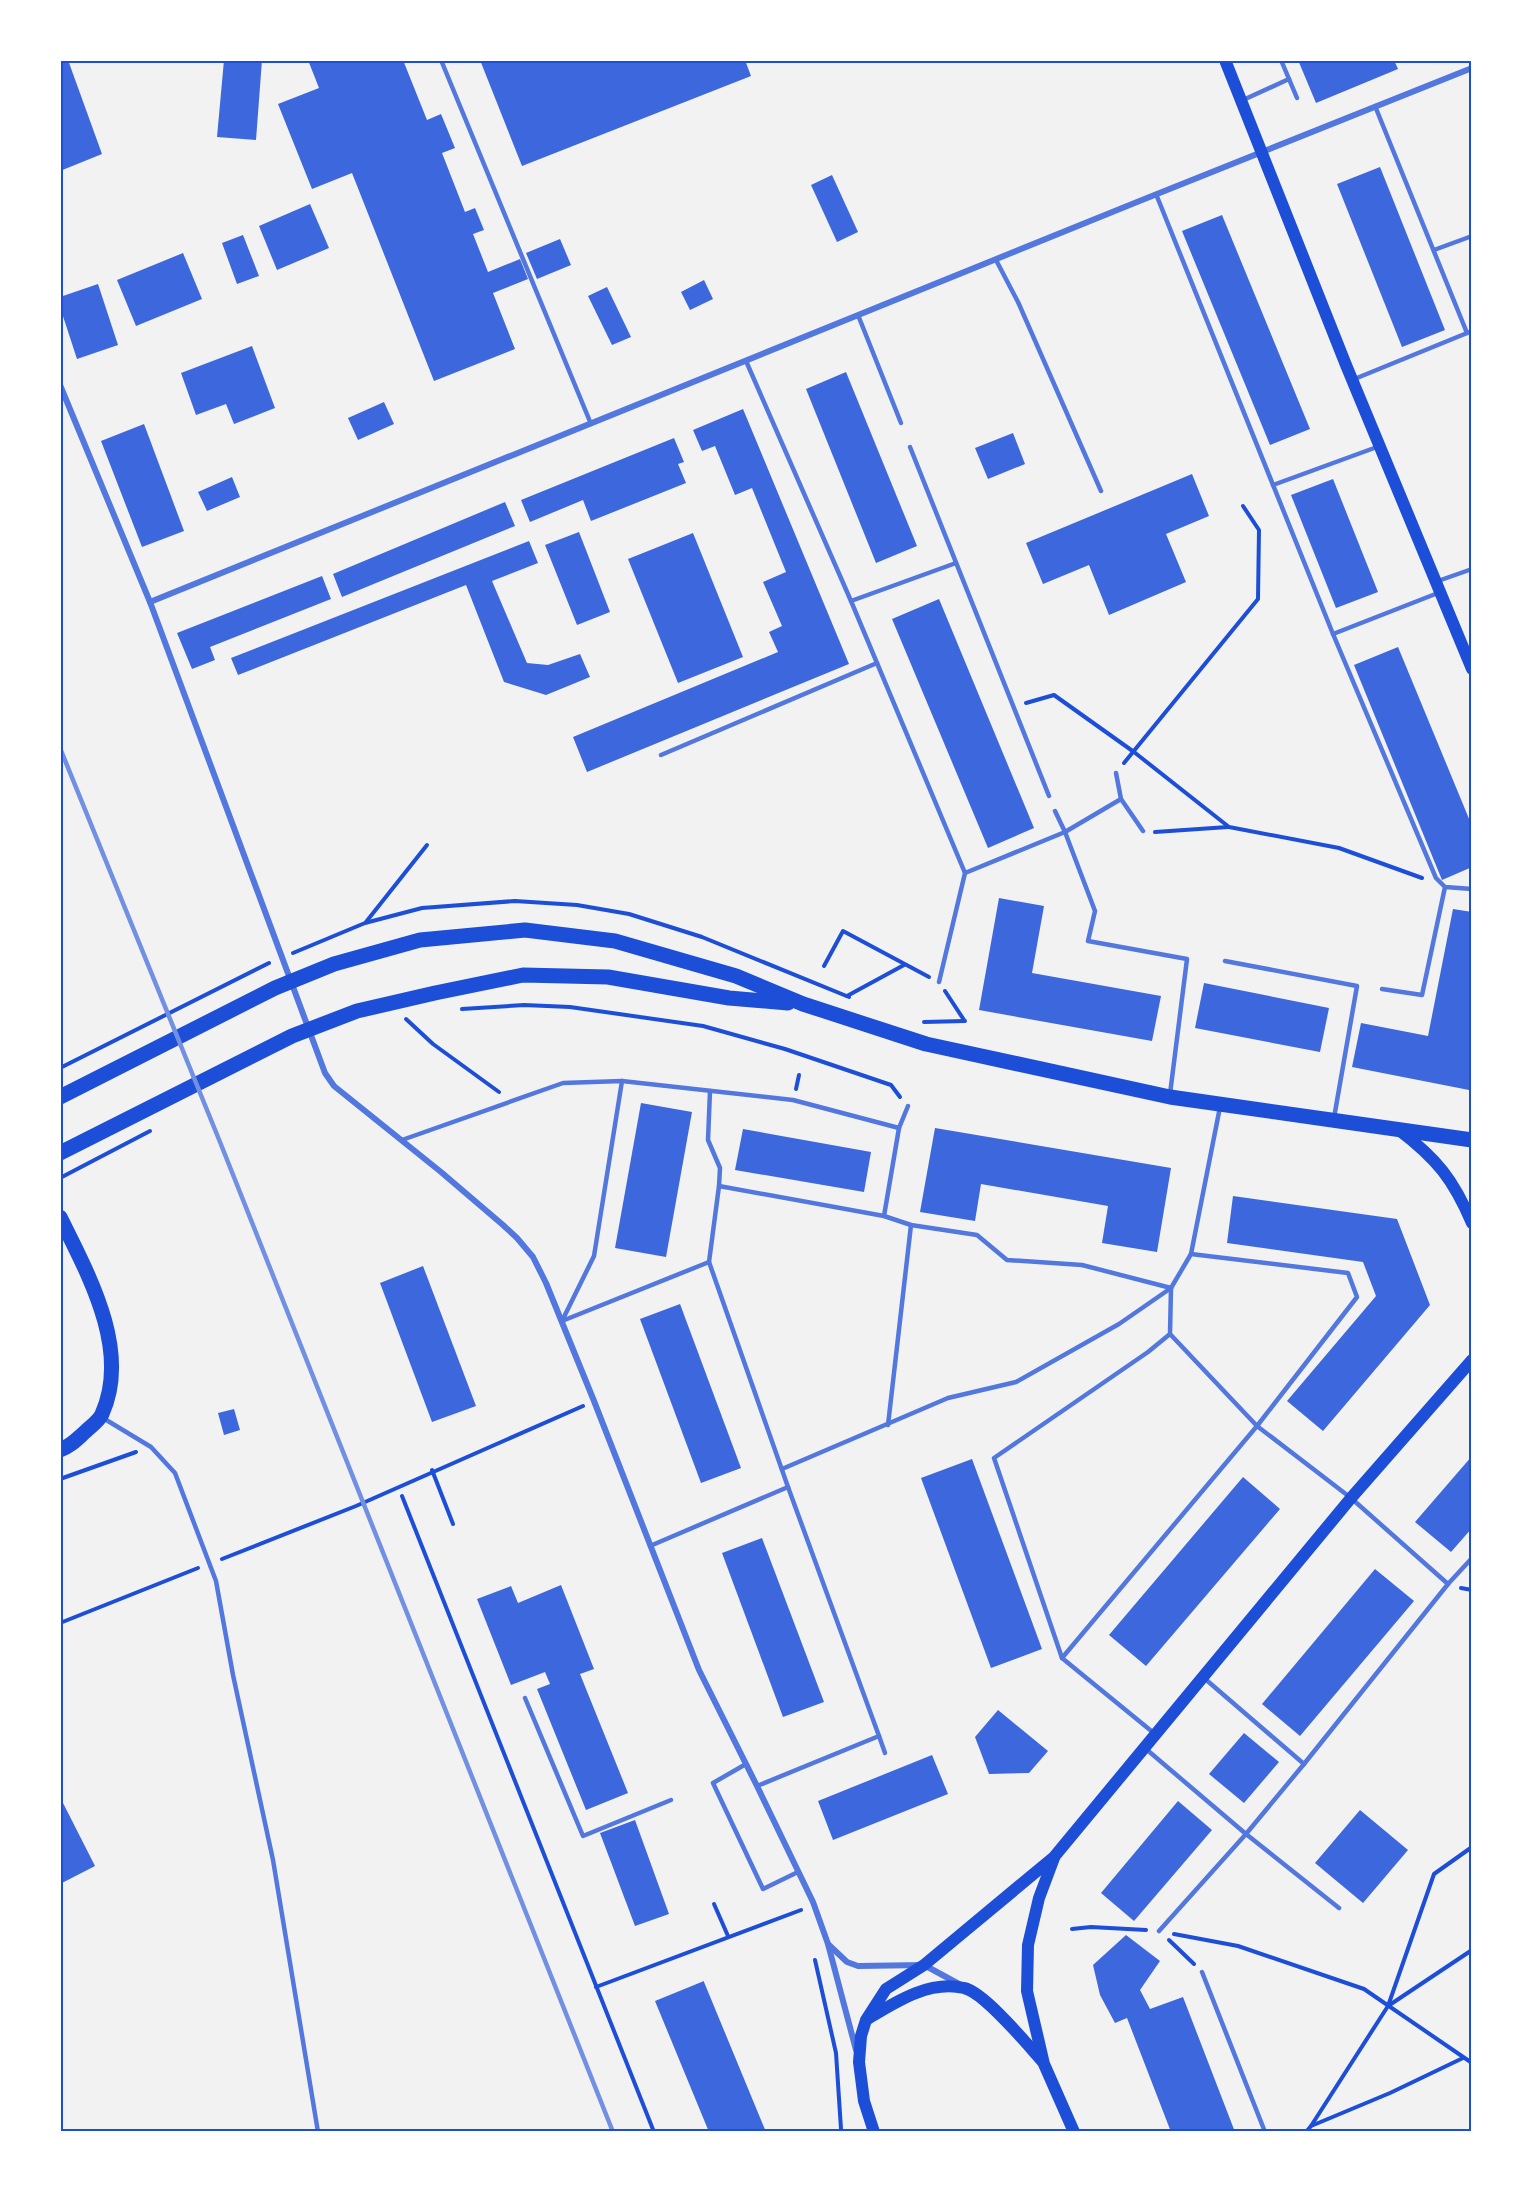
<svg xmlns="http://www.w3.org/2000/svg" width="1532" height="2192" font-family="'PT Sans Narrow',sans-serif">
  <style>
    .building { fill: #3d67dc }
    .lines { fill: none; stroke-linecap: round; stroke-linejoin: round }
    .path { stroke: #1d4ed8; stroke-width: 4 }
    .service { stroke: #5277de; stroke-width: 4.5 }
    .minor { stroke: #5277de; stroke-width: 6 }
    .secondary { stroke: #1d4ed8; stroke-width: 12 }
    .primary { stroke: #1d4ed8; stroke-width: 15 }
    .rail { stroke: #7290e2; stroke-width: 4.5 }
    .neatline { fill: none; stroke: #1d4ed8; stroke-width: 2 }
  </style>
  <rect width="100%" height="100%" fill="#f2f2f2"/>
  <g class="building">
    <path d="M 60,60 L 68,60 L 102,154 L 60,171 Z"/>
    <path d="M 224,60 L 262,60 L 256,140 L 217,137 Z"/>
    <path d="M 308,60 L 403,60 L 427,120 L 441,114 L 455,148 L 442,153 L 465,212 L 475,208 L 484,230 L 473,234 L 488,272 L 520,259 L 528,279 L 493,293 L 515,349 L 434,381 L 352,173 L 312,189 L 278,104 L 319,88 Z"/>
    <path d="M 480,60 L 745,60 L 751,76 L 522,166 Z"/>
    <path d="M 1298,60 L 1394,60 L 1398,69 L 1316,103 Z"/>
    <path d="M 1380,167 L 1445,330 L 1402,347 L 1337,184 Z"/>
    <path d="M 832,175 L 858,232 L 837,242 L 811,185 Z"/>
    <path d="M 310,204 L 329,248 L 277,270 L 259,226 Z"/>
    <path d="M 1222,215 L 1310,429 L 1270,445 L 1182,231 Z"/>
    <path d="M 243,235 L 259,276 L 237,284 L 222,243 Z"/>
    <path d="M 560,239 L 571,265 L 537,279 L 526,253 Z"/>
    <path d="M 183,253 L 202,299 L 136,326 L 117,280 Z"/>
    <path d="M 704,280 L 713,299 L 690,310 L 681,292 Z"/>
    <path d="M 98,284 L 118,345 L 77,359 L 60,307 L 60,297 Z"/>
    <path d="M 607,287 L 631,337 L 612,345 L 588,296 Z"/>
    <path d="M 252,346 L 275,408 L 234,424 L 226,404 L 196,415 L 181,373 Z"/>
    <path d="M 846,372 L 917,546 L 876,563 L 806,389 Z"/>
    <path d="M 384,402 L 394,424 L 358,440 L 348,418 Z"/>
    <path d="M 743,409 L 849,664 L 587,772 L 573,737 L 778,652 L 769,632 L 782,626 L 763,582 L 786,572 L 752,488 L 735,495 L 715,446 L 702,451 L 693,430 Z"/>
    <path d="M 144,424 L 184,531 L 142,547 L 101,441 Z"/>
    <path d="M 1013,433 L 1025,464 L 988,479 L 975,448 Z"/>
    <path d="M 674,438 L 684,462 L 678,464 L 686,483 L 591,521 L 583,500 L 530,522 L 521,500 Z"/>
    <path d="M 1192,474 L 1209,516 L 1166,534 L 1186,582 L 1109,615 L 1089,565 L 1043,584 L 1026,543 Z"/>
    <path d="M 232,477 L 240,497 L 207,511 L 198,492 Z"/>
    <path d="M 1333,479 L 1378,592 L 1336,608 L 1291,495 Z"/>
    <path d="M 505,502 L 515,526 L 342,597 L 333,574 Z"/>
    <path d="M 579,532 L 610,612 L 577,625 L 545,545 Z"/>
    <path d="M 693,533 L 743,657 L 678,683 L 628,559 Z"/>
    <path d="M 529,541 L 538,563 L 492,581 L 527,663 L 548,665 L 580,654 L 590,677 L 546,695 L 504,682 L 466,585 L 238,675 L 231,658 Z"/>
    <path d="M 322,576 L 331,599 L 210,647 L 215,660 L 192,669 L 177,633 Z"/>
    <path d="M 939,599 L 1034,828 L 988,848 L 892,619 Z"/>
    <path d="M 1398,647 L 1472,826 L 1472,867 L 1442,880 L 1354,665 Z"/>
    <path d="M 999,898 L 1044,906 L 1032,973 L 1161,996 L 1152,1041 L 979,1010 Z"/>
    <path d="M 1453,909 L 1472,912 L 1472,1077 L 1469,1090 L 1352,1067 L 1361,1023 L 1428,1036 Z"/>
    <path d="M 1204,983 L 1329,1008 L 1320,1052 L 1195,1028 Z"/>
    <path d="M 641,1103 L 692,1112 L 666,1257 L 615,1248 Z"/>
    <path d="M 935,1128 L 1171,1168 L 1157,1252 L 1102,1243 L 1108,1206 L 981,1184 L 975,1221 L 920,1212 Z"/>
    <path d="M 743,1129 L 871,1152 L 864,1192 L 735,1170 Z"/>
    <path d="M 1233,1196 L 1397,1219 L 1430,1305 L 1323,1431 L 1287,1401 L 1376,1296 L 1363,1262 L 1227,1243 Z"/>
    <path d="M 423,1266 L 476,1406 L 432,1422 L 380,1283 Z"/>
    <path d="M 680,1304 L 741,1468 L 701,1483 L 640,1319 Z"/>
    <path d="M 234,1409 L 240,1430 L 224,1435 L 218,1413 Z"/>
    <path d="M 1472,1456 L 1472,1528 L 1451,1552 L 1415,1522 Z"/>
    <path d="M 972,1459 L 1042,1649 L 991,1668 L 921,1478 Z"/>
    <path d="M 1243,1477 L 1280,1509 L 1146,1666 L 1109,1635 Z"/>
    <path d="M 762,1538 L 824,1702 L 783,1717 L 722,1553 Z"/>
    <path d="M 1375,1569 L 1414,1601 L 1300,1736 L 1262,1704 Z"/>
    <path d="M 561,1585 L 594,1669 L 580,1674 L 628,1793 L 586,1810 L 537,1689 L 550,1684 L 545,1672 L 511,1685 L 477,1599 L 511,1586 L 518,1603 Z"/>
    <path d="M 998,1710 L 1048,1751 L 1029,1773 L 989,1774 L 975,1737 Z"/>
    <path d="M 1244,1733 L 1279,1762 L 1244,1803 L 1209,1774 Z"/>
    <path d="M 932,1755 L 948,1794 L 833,1840 L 818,1801 Z"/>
    <path d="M 62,1801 L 95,1866 L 60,1884 L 60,1802 Z"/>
    <path d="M 1178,1801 L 1212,1830 L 1134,1921 L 1101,1893 Z"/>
    <path d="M 1360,1810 L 1408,1850 L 1363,1903 L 1315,1863 Z"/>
    <path d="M 635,1820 L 669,1914 L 635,1926 L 600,1833 Z"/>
    <path d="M 1126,1935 L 1160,1961 L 1140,1990 L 1150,2009 L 1183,1997 L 1235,2132 L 1171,2132 L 1127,2018 L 1115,2023 L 1100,1995 L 1093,1965 Z"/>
    <path d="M 704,1981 L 704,1982 L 766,2132 L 709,2132 L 655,2001 Z"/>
  </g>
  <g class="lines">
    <g class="path">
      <path d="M 1026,703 L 1054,695 L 1134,752 L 1229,827 L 1339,848 L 1422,878"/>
      <path d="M 1124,763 L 1258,599 L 1259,530 L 1243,506"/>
      <path d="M 1155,832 L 1228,827"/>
      <path d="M 366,922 L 427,845"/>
      <path d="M 293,953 L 365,923 L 422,908 L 515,901 L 577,905 L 629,914 L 702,937 L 849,997"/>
      <path d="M 824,966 L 843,931 L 929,977"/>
      <path d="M 945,991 L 964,1020"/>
      <path d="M 847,996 L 904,965"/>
      <path d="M 462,1009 L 524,1005 L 570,1007 L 703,1026 L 785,1049 L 891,1085 L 900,1097"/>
      <path d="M 406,1019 L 433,1044 L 499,1092"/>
      <path d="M 924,1022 L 965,1021"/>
      <path d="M 60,1068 L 269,963"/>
      <path d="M 796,1089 L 799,1075"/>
      <path d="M 60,1178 L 150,1131"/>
      <path d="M 432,1470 L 453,1524"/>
      <path d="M 60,1479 L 136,1452"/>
      <path d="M 402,1496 L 654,2132"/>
      <path d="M 222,1559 L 356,1506 L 583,1406"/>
      <path d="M 1461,1588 L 1472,1590"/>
      <path d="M 60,1623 L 198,1568"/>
      <path d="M 714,1904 L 728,1936"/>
      <path d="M 1072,1929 L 1091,1927 L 1146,1930"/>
      <path d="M 1174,1934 L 1238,1946 L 1364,1989 L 1472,2063"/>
      <path d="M 1169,1940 L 1194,1964"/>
      <path d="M 815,1960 L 836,2053 L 841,2129"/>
      <path d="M 596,1987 L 801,1910"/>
      <path d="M 1388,2006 L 1472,1950"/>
      <path d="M 1311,2126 L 1388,2006 L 1434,1874 L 1472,1847"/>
      <path d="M 1306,2132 L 1311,2126 L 1390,2093 L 1463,2058"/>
    </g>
    <g class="service">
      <path d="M 441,60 L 591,424"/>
      <path d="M 1289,79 L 1297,98"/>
      <path d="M 1243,100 L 1289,79 L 1281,60"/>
      <path d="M 1375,106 L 1467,333"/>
      <path d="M 1156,194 L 1333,634 L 1436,878 L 1445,887 L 1472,889"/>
      <path d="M 1434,250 L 1472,236"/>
      <path d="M 996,260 L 1018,302 L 1101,491"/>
      <path d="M 858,315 L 901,423"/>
      <path d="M 746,361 L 851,601 L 965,873 L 939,982"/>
      <path d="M 1352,380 L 1472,331"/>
      <path d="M 910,447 L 1049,796"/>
      <path d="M 1273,485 L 1377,447"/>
      <path d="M 1438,581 L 1472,569"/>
      <path d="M 851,601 L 956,563"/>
      <path d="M 1333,634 L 1438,593"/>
      <path d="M 661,755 L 877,663"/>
      <path d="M 1116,773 L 1121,799"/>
      <path d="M 1055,811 L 1065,832 L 1095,911 L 1088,941 L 1187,959 L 1170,1094"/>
      <path d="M 965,873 L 1065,832 L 1121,799 L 1143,831"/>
      <path d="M 1225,961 L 1357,986 L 1334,1118"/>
      <path d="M 1382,989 L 1422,995 L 1445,887"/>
      <path d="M 710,1091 L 708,1140 L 720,1168 L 719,1186"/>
      <path d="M 899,1128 L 884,1216 L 911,1225 L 977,1235 L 1007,1260 L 1082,1265 L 1171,1288"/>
      <path d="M 402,1140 L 563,1083 L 622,1081 L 793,1100 L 899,1128 L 908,1106"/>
      <path d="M 1191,1254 L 1348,1273 L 1357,1297 L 1257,1426 L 1062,1658 L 994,1458 L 1148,1352 L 1170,1334 L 1171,1288 Z"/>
      <path d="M 1191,1254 L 1220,1107"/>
      <path d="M 709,1262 L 719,1186 L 884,1216"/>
      <path d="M 562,1321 L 709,1262 L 788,1487 L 879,1736 L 757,1786"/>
      <path d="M 562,1321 L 594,1256 L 622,1081"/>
      <path d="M 1170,1334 L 1257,1426 L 1351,1498 L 1448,1584 L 1304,1764"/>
      <path d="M 103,1418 L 151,1447 L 175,1473 L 216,1581 L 233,1675 L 273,1860 L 318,2132"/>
      <path d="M 888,1425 L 911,1225"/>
      <path d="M 782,1469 L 948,1398 L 1016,1382 L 1119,1324 L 1171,1288"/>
      <path d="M 650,1546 L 788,1487"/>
      <path d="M 1448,1584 L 1472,1558"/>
      <path d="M 1062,1658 L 1155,1734"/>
      <path d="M 525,1698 L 583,1836 L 671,1800"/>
      <path d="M 879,1736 L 885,1753"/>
      <path d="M 1146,1749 L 1246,1834 L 1304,1764 L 1204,1678"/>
      <path d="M 746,1764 L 713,1783 L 763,1889 L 798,1872"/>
      <path d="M 1159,1931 L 1246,1834 L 1339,1908"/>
      <path d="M 1202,1972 L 1265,2132"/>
    </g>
    <g class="minor">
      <path d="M 60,385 L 150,602 L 325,1073 L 334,1086 L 441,1172 L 503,1225 L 517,1238 L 533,1257 L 546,1283 L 594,1401 L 699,1670 L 757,1786 L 813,1902 L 828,1944 L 856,2050"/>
      <path d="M 150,602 L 1137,202 L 1472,68"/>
      <path d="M 829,1945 L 847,1962 L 858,1966 L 924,1965 L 959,1984"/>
    </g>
    <g class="secondary">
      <path d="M 1225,60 L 1346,365 L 1472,669"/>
      <path d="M 1399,1130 C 1437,1159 1453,1179 1472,1223"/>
      <path d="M 1054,1858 L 1039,1898 L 1028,1945 L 1027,1991 L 1044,2064 L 1074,2132"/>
      <path d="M 869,2018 C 897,2001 930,1980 964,1988 C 984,1992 1027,2044 1042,2061"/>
      <path d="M 874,2132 L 864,2101 L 859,2062 L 861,2036 L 866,2020 L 886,1989 L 924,1965 L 1054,1857 L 1351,1498 L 1472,1360"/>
    </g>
    <g class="primary">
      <path d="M 60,1097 L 275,988 L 334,964 L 420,940 L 525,930 L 615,941 L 736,976 L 803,1004 L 926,1044 L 1170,1097 L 1472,1140"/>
      <path d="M 60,1153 L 292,1036 L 357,1011 L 435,993 L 523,975 L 608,977 L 729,998 L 788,1003"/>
      <path d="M 60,1217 C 88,1274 131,1350 102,1414 C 99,1421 91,1426 86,1431 C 77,1439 71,1446 60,1450"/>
    </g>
    <path class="rail" d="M 60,748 L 220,1142 L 613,2132"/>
  </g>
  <rect width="1532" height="2192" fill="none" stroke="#ffffff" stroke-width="123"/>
  <rect x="62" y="62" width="1408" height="2068" class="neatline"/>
</svg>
